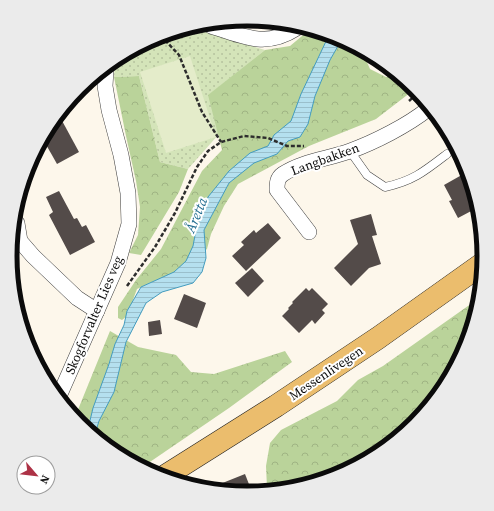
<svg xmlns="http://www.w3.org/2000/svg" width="494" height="511" font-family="'Source Serif 4',serif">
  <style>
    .grass { fill: url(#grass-dots) }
    .forest { fill: url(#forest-crowns) }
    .pitch { fill: #e4ecca }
    .water { fill: url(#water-rules); stroke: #439cbf }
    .building { fill: #534b49 }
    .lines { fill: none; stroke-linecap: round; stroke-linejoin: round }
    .lane-casing { stroke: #3e3e3e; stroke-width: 9 }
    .street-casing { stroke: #3e3e3e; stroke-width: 16 }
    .primary-casing { stroke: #1c1c1c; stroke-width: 23 }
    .path { stroke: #2d2d2d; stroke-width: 2.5; stroke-dasharray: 4 2; stroke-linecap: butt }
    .lane { stroke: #fff; stroke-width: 8 }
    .street { stroke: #fff; stroke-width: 15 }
    .primary { stroke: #ebbd6d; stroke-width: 22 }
    .labels { text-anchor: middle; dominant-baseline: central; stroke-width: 4; stroke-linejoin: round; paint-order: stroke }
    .street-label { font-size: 13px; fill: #0b0b0b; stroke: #fff }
    .water-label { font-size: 14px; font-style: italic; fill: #226d90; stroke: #fff }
    .rim { fill: none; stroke: #0b0b0b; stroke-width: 5 }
  </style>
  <defs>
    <pattern id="grass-dots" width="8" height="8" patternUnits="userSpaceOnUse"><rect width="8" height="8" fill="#d4e4b9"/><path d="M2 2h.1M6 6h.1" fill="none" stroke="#b5c29e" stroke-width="1.8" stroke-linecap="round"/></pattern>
    <pattern id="forest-crowns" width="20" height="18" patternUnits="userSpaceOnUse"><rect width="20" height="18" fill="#bad39a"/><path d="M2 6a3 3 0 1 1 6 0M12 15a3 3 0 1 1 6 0" fill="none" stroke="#9fb483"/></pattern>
    <pattern id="water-rules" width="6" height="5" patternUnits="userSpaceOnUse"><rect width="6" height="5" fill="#b5e0ef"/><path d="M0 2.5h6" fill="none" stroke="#9abfcc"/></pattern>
  </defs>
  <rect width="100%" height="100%" fill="#fdf7eb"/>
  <path class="grass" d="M 196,29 L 265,50 L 209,95 L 219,134 L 188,169 L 160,162 L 139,76 L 114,77 L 115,64 L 157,36 Z"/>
  <g class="forest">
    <path d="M 308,31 L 338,37 L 363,53 L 370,69 L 386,77 L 399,77 L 415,89 L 376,119 L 309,146 L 238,184 L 224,206 L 211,234 L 207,249 L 170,276 L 152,282 L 137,289 L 127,316 L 122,320 L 118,318 L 118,307 L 136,280 L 161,249 L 202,171 L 222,150 L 208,95 L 265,50 L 290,46 Z"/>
    <path d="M 139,76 L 160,162 L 188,169 L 179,192 L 141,255 L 129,253 L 138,235 L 140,207 L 136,181 L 126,136 L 114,77 Z"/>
    <path d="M 475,301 L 466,346 L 414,423 L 337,475 L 267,488 L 266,466 L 270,443 L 281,430 L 337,401 L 358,380 L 383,366 Z"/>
    <path d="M 110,331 L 138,347 L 176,355 L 191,372 L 214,374 L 285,351 L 292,362 L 229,408 L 144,466 L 79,423 L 75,417 Z"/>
  </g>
  <path class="pitch" d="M 190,56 L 216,137 L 166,153 L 140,72 Z"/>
  <path class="water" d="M 329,35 L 338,37 L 342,39 L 330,60 L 315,96 L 308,124 L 300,137 L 288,141 L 277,154 L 254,163 L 229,183 L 204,230 L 206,258 L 202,272 L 193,283 L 162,292 L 146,303 L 126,342 L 114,392 L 99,421 L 95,434 L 88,429 L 93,408 L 109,364 L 115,344 L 124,325 L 127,311 L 141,287 L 174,272 L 186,261 L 193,246 L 196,230 L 208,197 L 229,171 L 250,153 L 268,146 L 274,135 L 291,121 L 301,94 Z"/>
  <g class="building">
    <path d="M 60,117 L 79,152 L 57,164 L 44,141 Z"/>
    <path d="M 467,172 L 475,209 L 458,218 L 449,201 L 452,200 L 444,185 Z"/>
    <path d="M 59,191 L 74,219 L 77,218 L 82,227 L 86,225 L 95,242 L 70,255 L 49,215 L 53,212 L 46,197 Z"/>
    <path d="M 371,214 L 377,235 L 372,236 L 381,264 L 369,268 L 351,286 L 334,268 L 358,244 L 350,220 Z"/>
    <path d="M 268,223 L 281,238 L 246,271 L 232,256 L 244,245 L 241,242 L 254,230 L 256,233 Z"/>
    <path d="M 252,268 L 264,281 L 248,297 L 235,283 Z"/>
    <path d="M 306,288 L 309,291 L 312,288 L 328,304 L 322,310 L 325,313 L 315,324 L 312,320 L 299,333 L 282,316 L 289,309 L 288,308 L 293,303 L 292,302 Z"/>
    <path d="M 184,294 L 206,303 L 197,328 L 174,319 Z"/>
    <path d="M 160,320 L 162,334 L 149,336 L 148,322 Z"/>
    <path d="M 245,474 L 252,492 L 247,492 L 215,486 Z"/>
  </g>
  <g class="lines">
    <g class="lane-casing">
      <path id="lane" d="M 350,151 L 367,175 L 385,187 C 413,181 425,171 447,154"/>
    </g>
    <g class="street-casing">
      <g id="street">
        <path d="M 211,26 C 244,36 264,49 297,28"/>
        <path d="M 17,223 L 20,241 L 33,256 L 77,298 L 97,311"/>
        <path d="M 309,232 L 277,190 C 277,184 277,178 283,174 C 303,161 328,159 350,151 C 375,142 408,125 428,109"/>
        <path d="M 60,394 L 118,263 L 129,224 L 128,193 L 121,155 L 109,110 L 105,86 L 106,70"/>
      </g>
    </g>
    <g class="primary-casing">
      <path id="primary" d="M 165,476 L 276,406 L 378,338 L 482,264"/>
    </g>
    <g class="path">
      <path d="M 161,36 L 179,55 L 202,112 L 221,142"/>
      <path d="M 409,101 L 418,93"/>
      <path d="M 127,286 L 155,247 L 175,213 L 197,167 L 208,151 L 221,142 L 244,136 L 268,138 L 287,146 L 304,146"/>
    </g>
    <use href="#lane" class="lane"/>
    <use href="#street" class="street"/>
    <use href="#primary" class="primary"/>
  </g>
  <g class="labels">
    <g class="street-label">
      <text transform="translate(325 159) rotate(-20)">Langbakken</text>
      <text transform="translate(94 315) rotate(-67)">Skogforvalter Lies veg</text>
      <text transform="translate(326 373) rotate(-34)">Messenlivegen</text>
    </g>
    <g class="water-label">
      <text transform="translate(196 215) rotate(-68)">Åretta</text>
    </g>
  </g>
  <path d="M0 0H494V511H0ZM17 256a230 230 0 1 1 460 0a230 230 0 1 1-460 0Z" fill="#ebebeb" fill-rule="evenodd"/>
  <path class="rim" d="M17 256a230 230 0 1 1 460 0a230 230 0 1 1-460 0Z"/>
  <g transform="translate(36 475) rotate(118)"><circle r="19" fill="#ffffff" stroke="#9d9d9d"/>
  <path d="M0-3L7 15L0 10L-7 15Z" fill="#ad3246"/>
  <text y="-6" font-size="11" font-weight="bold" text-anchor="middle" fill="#0b0b0b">N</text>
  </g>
</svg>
